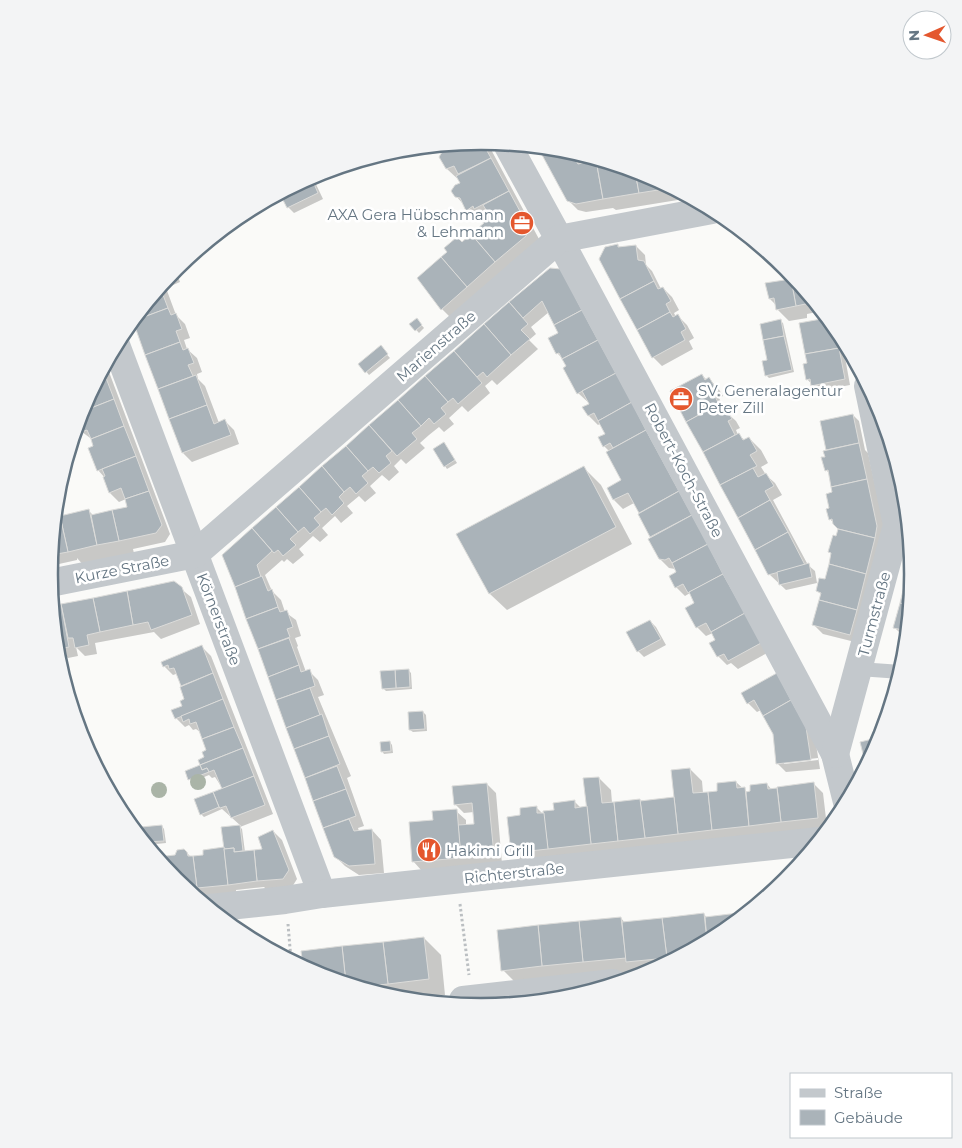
<svg xmlns="http://www.w3.org/2000/svg" width="962" height="1148" font-family="Montserrat,sans-serif">
  <style>
    .shadow { fill: #0003; fill-rule: evenodd }
    .building { fill: #aab3b9; stroke: #dcdcda }
    .lines { fill: none; stroke-linecap: round; stroke-linejoin: round }
    .path { stroke: #bbbfc2; stroke-width: 3; stroke-dasharray: 2.5 2.5; stroke-linecap: butt }
    .service { stroke: #c3c8cc; stroke-width: 14 }
    .minor { stroke: #c3c8cc; stroke-width: 28 }
    .tree { fill: #aab4a7 }
    .labels { text-anchor: middle; dominant-baseline: central; stroke-width: 5; stroke-linejoin: round; paint-order: stroke }
    .poi-label { font-size: 15px; fill: #657683; stroke: #fff; text-anchor: start }
    .street-label { font-size: 15px; fill: #657683; stroke: #fff }
    .rim { fill: none; stroke: #657683; stroke-width: 2.5 }
  </style>
  <rect width="100%" height="100%" fill="#fafaf8"/>
  <g class="shadow">
    <path d="M 481,142 L 487,142 L 539,239 L 454,321 L 442,309 L 462,243 L 485,224 L 482,220 L 479,222 L 456,196 L 462,183 L 447,169 L 447,150 L 444,147 L 440,149 L 437,146 Z"/>
    <path d="M 540,148 L 566,150 L 575,153 L 581,164 L 601,161 L 647,175 L 690,198 L 616,210 L 613,208 L 586,212 L 578,210 L 568,200 Z"/>
    <path d="M 312,176 L 323,199 L 294,213 L 288,207 L 281,193 Z"/>
    <path d="M 618,245 L 620,248 L 636,246 L 645,255 L 646,265 L 652,271 L 661,289 L 663,288 L 672,297 L 679,310 L 674,313 L 676,317 L 678,316 L 687,325 L 694,338 L 689,341 L 693,349 L 662,366 L 653,357 L 600,258 Z"/>
    <path d="M 175,268 L 180,282 L 166,288 L 176,315 L 185,324 L 190,338 L 184,340 L 187,349 L 197,358 L 202,372 L 197,374 L 198,379 L 205,386 L 219,423 L 225,421 L 234,430 L 239,444 L 192,462 L 183,453 L 133,320 Z"/>
    <path d="M 561,270 L 769,652 L 738,669 L 731,663 L 727,665 L 718,656 L 717,640 L 713,633 L 706,636 L 697,627 L 687,608 L 696,603 L 690,593 L 685,596 L 676,587 L 678,572 L 675,569 L 669,568 L 660,559 L 652,538 L 634,503 L 623,509 L 614,500 L 608,489 L 623,481 L 609,451 L 604,446 L 607,434 L 601,423 L 598,425 L 589,416 L 590,404 L 578,393 L 565,361 L 558,354 L 550,339 L 559,334 L 549,312 L 531,327 L 536,334 L 529,340 L 538,349 L 497,385 L 492,380 L 485,386 L 490,393 L 468,412 L 462,406 L 449,418 L 454,424 L 444,432 L 439,427 L 429,435 L 420,443 L 425,448 L 406,464 L 401,459 L 394,466 L 399,472 L 389,481 L 382,475 L 370,486 L 376,493 L 365,502 L 359,496 L 347,506 L 353,513 L 341,523 L 335,516 L 322,528 L 328,535 L 320,542 L 313,536 L 299,549 L 304,555 L 293,564 L 287,559 L 284,562 L 282,560 L 265,575 L 272,591 L 281,600 L 285,612 L 296,620 L 301,636 L 295,638 L 298,646 L 297,647 L 306,672 L 309,671 L 318,680 L 324,695 L 318,697 L 351,776 L 347,778 L 364,826 L 358,828 L 359,831 L 372,830 L 381,840 L 384,873 L 359,875 L 345,866 L 335,856 L 224,555 L 510,303 Z"/>
    <path d="M 791,274 L 822,311 L 807,314 L 807,318 L 789,321 L 777,309 L 776,305 L 770,299 L 793,282 Z"/>
    <path d="M 828,319 L 841,335 L 850,385 L 818,391 L 807,379 L 808,364 L 801,324 Z"/>
    <path d="M 780,321 L 783,323 L 794,372 L 769,378 L 766,375 Z"/>
    <path d="M 419,322 L 424,328 L 419,333 L 411,324 Z"/>
    <path d="M 380,347 L 390,358 L 369,375 L 360,364 Z"/>
    <path d="M 106,364 L 170,534 L 165,542 L 133,549 L 135,558 L 86,568 L 77,558 L 77,560 L 50,566 L 54,518 L 89,511 L 94,516 L 129,508 L 126,499 L 119,502 L 110,493 L 105,478 L 98,470 L 93,440 L 82,432 L 78,421 L 84,419 L 81,412 L 82,408 Z"/>
    <path d="M 702,375 L 707,380 L 709,379 L 718,388 L 723,396 L 719,398 L 726,412 L 736,421 L 740,428 L 736,430 L 738,435 L 745,440 L 749,438 L 761,450 L 768,463 L 761,467 L 766,475 L 775,483 L 782,495 L 773,500 L 808,565 L 815,571 L 817,583 L 786,590 L 769,574 L 671,392 Z"/>
    <path d="M 853,415 L 859,421 L 865,450 L 868,453 L 886,535 L 859,643 L 823,634 L 814,625 L 822,595 L 817,591 L 825,580 L 839,529 L 830,519 L 834,493 L 830,474 L 826,470 L 827,450 L 821,422 Z"/>
    <path d="M 446,446 L 457,463 L 447,469 L 445,466 Z"/>
    <path d="M 584,468 L 601,485 L 632,544 L 507,610 L 490,594 Z"/>
    <path d="M 912,560 L 913,574 L 907,637 L 904,637 L 895,628 Z"/>
    <path d="M 174,583 L 191,597 L 200,624 L 161,639 L 154,632 L 95,643 L 97,654 L 85,656 L 76,647 L 78,656 L 68,658 L 63,653 L 57,654 L 52,607 Z"/>
    <path d="M 650,621 L 656,627 L 666,645 L 644,657 L 638,651 Z"/>
    <path d="M 202,647 L 211,656 L 273,814 L 240,827 L 242,829 L 245,852 L 264,850 L 273,831 L 282,840 L 297,879 L 292,887 L 267,890 L 264,887 L 236,890 L 236,893 L 197,897 L 175,879 L 154,853 L 160,858 L 187,853 L 191,857 L 225,851 L 223,828 L 241,826 L 222,809 L 204,817 L 201,814 L 223,789 L 215,777 L 212,778 L 209,775 L 192,782 L 187,772 L 201,766 L 208,751 L 200,732 L 196,729 L 193,730 L 189,725 L 185,727 L 176,718 L 186,700 L 178,676 L 176,674 L 173,675 L 164,666 Z"/>
    <path d="M 408,670 L 411,673 L 412,689 L 386,691 L 383,688 Z"/>
    <path d="M 777,675 L 815,738 L 820,769 L 786,772 L 777,763 L 774,734 L 761,710 L 757,712 L 748,703 L 743,694 ZM 818,758 L 818,760 L 784,764 L 784,762 Z"/>
    <path d="M 423,712 L 426,715 L 427,731 L 413,732 L 410,730 Z"/>
    <path d="M 390,742 L 392,745 L 393,753 L 384,754 L 382,751 Z"/>
    <path d="M 690,769 L 702,781 L 703,793 L 719,792 L 736,782 L 748,793 L 767,784 L 772,790 L 814,784 L 823,793 L 827,827 L 525,864 L 513,852 L 522,816 L 536,807 L 543,814 L 555,811 L 574,801 L 581,808 L 588,808 L 599,778 L 611,790 L 612,803 L 674,798 Z"/>
    <path d="M 487,784 L 496,793 L 502,864 L 422,871 L 413,861 L 434,821 L 456,811 L 466,820 L 466,826 L 475,825 L 474,812 L 464,813 L 455,804 Z"/>
    <path d="M 162,826 L 164,829 L 166,843 L 147,845 L 143,840 L 142,828 Z"/>
    <path d="M 704,914 L 707,918 L 745,914 L 721,934 L 641,975 L 520,987 L 503,970 L 621,918 L 625,923 Z"/>
    <path d="M 424,938 L 441,955 L 445,995 L 411,999 L 396,998 L 315,973 L 304,967 L 302,952 Z"/>
  </g>
  <g class="building">
    <path d="M 482,142 L 491,158 L 458,174 L 454,166 L 446,169 L 439,157 L 442,152 L 445,150 L 443,146 Z"/>
    <path d="M 549,148 L 571,152 L 578,164 L 596,160 L 603,199 L 576,204 L 567,201 L 541,153 Z"/>
    <path d="M 491,158 L 509,191 L 474,209 L 473,206 L 466,211 L 460,198 L 455,197 L 451,191 L 455,185 L 460,183 L 456,176 Z"/>
    <path d="M 596,160 L 635,171 L 639,193 L 603,199 Z"/>
    <path d="M 635,171 L 647,175 L 671,188 L 639,193 Z"/>
    <path d="M 311,177 L 318,193 L 287,208 L 280,194 Z"/>
    <path d="M 509,191 L 528,226 L 526,236 L 495,262 L 471,234 L 484,223 L 480,220 L 488,213 L 483,205 Z"/>
    <path d="M 471,234 L 495,262 L 467,287 L 441,257 L 447,252 L 444,248 L 457,237 L 462,242 Z"/>
    <path d="M 618,244 L 618,247 L 636,245 L 638,260 L 644,261 L 654,281 L 620,299 L 599,259 L 605,247 Z"/>
    <path d="M 441,257 L 467,287 L 441,310 L 417,278 Z"/>
    <path d="M 550,268 L 561,269 L 582,310 L 554,325 L 542,301 L 523,318 L 509,302 Z"/>
    <path d="M 794,278 L 815,302 L 796,306 L 791,279 Z"/>
    <path d="M 791,279 L 796,306 L 776,310 L 774,298 L 769,299 L 765,283 Z"/>
    <path d="M 654,281 L 658,289 L 663,287 L 671,301 L 666,304 L 670,312 L 637,330 L 620,299 Z"/>
    <path d="M 160,287 L 168,308 L 133,321 Z"/>
    <path d="M 509,302 L 528,324 L 521,330 L 530,339 L 511,355 L 484,324 Z"/>
    <path d="M 168,308 L 171,315 L 176,313 L 182,329 L 176,331 L 180,342 L 145,355 L 133,321 Z"/>
    <path d="M 582,310 L 598,340 L 562,359 L 559,353 L 556,354 L 548,338 L 558,333 L 554,325 Z"/>
    <path d="M 670,312 L 673,317 L 678,314 L 686,329 L 681,332 L 685,340 L 652,358 L 637,330 Z"/>
    <path d="M 417,318 L 422,325 L 415,331 L 409,324 Z"/>
    <path d="M 827,318 L 835,328 L 839,348 L 805,354 L 799,323 Z"/>
    <path d="M 781,319 L 784,336 L 763,340 L 760,324 Z"/>
    <path d="M 484,324 L 511,355 L 487,377 L 483,372 L 477,377 L 454,351 Z"/>
    <path d="M 784,336 L 792,370 L 765,376 L 762,361 L 767,360 L 763,340 Z"/>
    <path d="M 598,340 L 616,373 L 577,394 L 563,368 L 566,366 L 562,359 Z"/>
    <path d="M 180,342 L 183,350 L 188,348 L 194,363 L 188,365 L 193,376 L 158,389 L 145,355 Z"/>
    <path d="M 381,345 L 388,354 L 365,373 L 358,364 Z"/>
    <path d="M 839,348 L 845,379 L 811,386 L 810,379 L 806,380 L 803,364 L 807,363 L 805,354 Z"/>
    <path d="M 454,351 L 482,383 L 458,404 L 453,398 L 448,402 L 425,376 Z"/>
    <path d="M 103,370 L 114,399 L 81,412 L 102,371 Z"/>
    <path d="M 616,373 L 632,402 L 598,421 L 594,413 L 588,416 L 582,407 L 589,404 L 582,391 Z"/>
    <path d="M 702,374 L 705,380 L 709,377 L 715,387 L 711,389 L 719,404 L 686,422 L 670,391 Z"/>
    <path d="M 196,375 L 207,405 L 169,419 L 158,389 Z"/>
    <path d="M 425,376 L 448,402 L 441,408 L 446,414 L 434,424 L 429,418 L 421,426 L 398,400 Z"/>
    <path d="M 114,399 L 124,426 L 91,439 L 87,430 L 81,432 L 78,422 L 78,420 L 83,418 L 81,412 Z"/>
    <path d="M 398,400 L 421,426 L 412,433 L 417,439 L 397,456 L 369,425 Z"/>
    <path d="M 632,402 L 646,430 L 613,448 L 610,443 L 603,447 L 598,437 L 605,434 L 598,421 Z"/>
    <path d="M 719,404 L 723,412 L 727,410 L 732,419 L 728,421 L 735,435 L 703,452 L 686,422 Z"/>
    <path d="M 207,405 L 214,424 L 225,419 L 231,435 L 182,453 L 169,419 Z"/>
    <path d="M 853,414 L 859,443 L 826,450 L 820,421 Z"/>
    <path d="M 369,425 L 392,451 L 386,456 L 391,463 L 379,473 L 373,467 L 368,471 L 346,446 Z"/>
    <path d="M 124,426 L 136,456 L 97,471 L 88,448 L 93,446 L 91,439 Z"/>
    <path d="M 646,430 L 679,491 L 639,513 L 628,493 L 613,500 L 607,488 L 621,480 L 606,452 Z"/>
    <path d="M 739,433 L 743,440 L 749,437 L 757,451 L 750,455 L 757,466 L 720,485 L 703,452 Z"/>
    <path d="M 444,442 L 455,460 L 444,467 L 433,449 Z"/>
    <path d="M 859,443 L 867,479 L 831,487 L 828,470 L 825,471 L 821,457 L 825,457 L 823,451 Z"/>
    <path d="M 346,446 L 368,471 L 362,476 L 368,483 L 356,494 L 350,487 L 344,492 L 322,466 Z"/>
    <path d="M 136,456 L 149,491 L 125,499 L 121,488 L 109,493 L 103,477 L 105,476 L 102,469 Z"/>
    <path d="M 322,466 L 344,492 L 339,497 L 344,503 L 332,515 L 326,508 L 321,512 L 299,487 Z"/>
    <path d="M 584,466 L 616,527 L 489,594 L 456,534 Z"/>
    <path d="M 753,468 L 758,477 L 766,473 L 774,486 L 765,491 L 770,500 L 738,518 L 720,485 Z"/>
    <path d="M 867,479 L 877,526 L 875,538 L 838,529 L 833,524 L 832,519 L 829,520 L 826,509 L 829,508 L 826,494 L 832,492 L 831,487 Z"/>
    <path d="M 299,487 L 321,512 L 314,518 L 320,525 L 310,534 L 304,527 L 298,532 L 276,507 Z"/>
    <path d="M 149,491 L 162,525 L 156,533 L 119,541 L 112,510 L 127,507 L 125,499 Z"/>
    <path d="M 679,491 L 692,515 L 650,537 L 638,514 Z"/>
    <path d="M 770,500 L 788,532 L 755,550 L 738,518 Z"/>
    <path d="M 276,507 L 298,532 L 290,539 L 296,545 L 283,556 L 278,550 L 274,553 L 252,528 Z"/>
    <path d="M 89,509 L 97,545 L 68,552 L 60,516 Z"/>
    <path d="M 112,510 L 119,541 L 97,545 L 91,515 Z"/>
    <path d="M 692,515 L 708,544 L 672,563 L 669,558 L 665,560 L 659,559 L 648,539 Z"/>
    <path d="M 60,516 L 68,552 L 51,555 L 54,517 Z"/>
    <path d="M 252,528 L 272,551 L 257,565 L 261,577 L 235,587 L 222,555 Z"/>
    <path d="M 838,529 L 875,538 L 866,574 L 829,564 L 831,553 L 828,552 L 833,535 L 836,536 Z"/>
    <path d="M 788,532 L 805,565 L 768,575 L 755,550 Z"/>
    <path d="M 708,544 L 723,574 L 688,593 L 683,584 L 675,588 L 669,576 L 676,572 L 672,563 Z"/>
    <path d="M 911,556 L 913,574 L 913,576 L 907,574 Z"/>
    <path d="M 809,563 L 812,577 L 779,585 L 777,572 Z"/>
    <path d="M 829,564 L 866,574 L 857,610 L 819,600 L 821,593 L 816,591 L 819,578 L 825,579 Z"/>
    <path d="M 723,574 L 745,613 L 711,632 L 706,623 L 696,628 L 685,608 L 694,603 L 689,592 Z"/>
    <path d="M 907,574 L 913,576 L 910,606 L 900,603 Z"/>
    <path d="M 262,576 L 268,591 L 272,589 L 278,607 L 246,619 L 235,587 Z"/>
    <path d="M 174,581 L 182,587 L 192,615 L 151,630 L 148,622 L 133,625 L 127,591 Z"/>
    <path d="M 127,591 L 133,625 L 100,632 L 93,598 Z"/>
    <path d="M 93,598 L 100,632 L 87,635 L 89,645 L 75,648 L 73,638 L 68,638 L 61,604 Z"/>
    <path d="M 819,600 L 857,610 L 850,635 L 812,625 Z"/>
    <path d="M 900,603 L 910,606 L 908,631 L 893,628 Z"/>
    <path d="M 61,604 L 69,647 L 58,649 L 56,644 L 52,606 Z"/>
    <path d="M 278,607 L 280,612 L 287,610 L 293,627 L 287,629 L 290,637 L 258,649 L 246,619 Z"/>
    <path d="M 745,613 L 761,643 L 728,661 L 724,654 L 717,657 L 709,643 L 715,640 L 711,632 Z"/>
    <path d="M 650,620 L 661,639 L 637,652 L 626,632 Z"/>
    <path d="M 289,638 L 299,665 L 268,677 L 258,649 Z"/>
    <path d="M 202,645 L 213,673 L 181,686 L 174,668 L 169,669 L 168,665 L 163,667 L 161,662 Z"/>
    <path d="M 299,665 L 301,672 L 310,669 L 315,686 L 276,700 L 268,677 Z"/>
    <path d="M 409,669 L 410,687 L 396,688 L 395,670 Z"/>
    <path d="M 395,670 L 396,688 L 382,689 L 380,671 Z"/>
    <path d="M 213,673 L 223,699 L 175,719 L 171,710 L 182,706 L 180,701 L 184,699 L 180,687 Z"/>
    <path d="M 777,673 L 791,700 L 763,716 L 754,700 L 747,704 L 741,693 Z"/>
    <path d="M 310,688 L 320,715 L 286,728 L 276,700 Z"/>
    <path d="M 223,699 L 234,727 L 202,739 L 196,722 L 190,724 L 189,719 L 183,722 L 181,716 Z"/>
    <path d="M 791,700 L 806,727 L 811,760 L 776,764 L 773,734 L 763,716 Z"/>
    <path d="M 423,711 L 425,729 L 409,730 L 408,712 Z"/>
    <path d="M 322,714 L 329,736 L 294,749 L 286,728 Z"/>
    <path d="M 234,727 L 243,748 L 200,765 L 198,760 L 204,757 L 202,752 L 206,750 L 202,739 Z"/>
    <path d="M 329,736 L 340,764 L 305,778 L 294,749 Z"/>
    <path d="M 881,737 L 880,740 L 866,766 L 860,742 Z"/>
    <path d="M 390,741 L 391,751 L 381,752 L 380,742 Z"/>
    <path d="M 243,748 L 254,776 L 222,789 L 214,770 L 209,772 L 207,768 L 202,770 L 200,765 Z"/>
    <path d="M 200,765 L 202,770 L 207,768 L 209,772 L 188,780 L 185,771 Z"/>
    <path d="M 337,766 L 346,789 L 313,801 L 305,778 Z"/>
    <path d="M 690,768 L 693,793 L 708,792 L 712,830 L 678,834 L 671,770 Z"/>
    <path d="M 254,776 L 265,805 L 231,818 L 226,806 L 220,808 L 219,807 L 213,792 Z"/>
    <path d="M 599,777 L 602,803 L 614,802 L 618,841 L 591,844 L 583,778 Z"/>
    <path d="M 736,781 L 737,788 L 745,787 L 749,826 L 712,830 L 708,792 L 717,791 L 717,783 Z"/>
    <path d="M 814,782 L 818,818 L 781,822 L 777,787 Z"/>
    <path d="M 487,783 L 494,855 L 461,858 L 458,825 L 474,824 L 472,803 L 454,805 L 452,786 Z"/>
    <path d="M 767,783 L 768,789 L 777,788 L 781,822 L 749,826 L 746,792 L 750,791 L 750,785 Z"/>
    <path d="M 346,789 L 356,816 L 323,828 L 313,801 Z"/>
    <path d="M 213,792 L 219,807 L 200,815 L 194,799 Z"/>
    <path d="M 674,797 L 678,834 L 645,838 L 640,801 Z"/>
    <path d="M 640,799 L 645,838 L 618,841 L 614,802 Z"/>
    <path d="M 575,800 L 575,808 L 587,806 L 591,844 L 548,849 L 543,811 L 554,810 L 553,803 Z"/>
    <path d="M 537,806 L 537,813 L 544,813 L 548,849 L 511,853 L 507,817 L 520,815 L 520,808 Z"/>
    <path d="M 457,809 L 461,858 L 412,862 L 409,822 L 433,820 L 432,811 Z"/>
    <path d="M 349,819 L 354,831 L 372,829 L 375,864 L 349,866 L 334,857 L 323,828 Z"/>
    <path d="M 162,825 L 164,841 L 145,842 L 142,839 L 141,827 Z"/>
    <path d="M 240,825 L 243,851 L 234,852 L 234,848 L 224,849 L 221,827 Z"/>
    <path d="M 273,830 L 289,870 L 283,879 L 257,881 L 254,850 L 262,849 L 258,837 Z"/>
    <path d="M 224,847 L 228,885 L 197,888 L 193,856 L 203,855 L 203,850 Z"/>
    <path d="M 234,848 L 234,852 L 254,850 L 257,881 L 228,885 L 224,849 Z"/>
    <path d="M 184,849 L 187,852 L 188,856 L 193,856 L 197,888 L 187,889 L 175,879 L 168,870 L 166,856 L 175,855 L 177,850 Z"/>
    <path d="M 166,856 L 168,870 L 157,857 Z"/>
    <path d="M 747,912 L 721,934 L 707,941 L 705,917 Z"/>
    <path d="M 704,913 L 707,941 L 677,957 L 667,958 L 662,918 Z"/>
    <path d="M 621,917 L 626,958 L 583,962 L 579,921 Z"/>
    <path d="M 662,918 L 667,958 L 626,962 L 622,922 Z"/>
    <path d="M 579,921 L 583,962 L 542,966 L 538,925 Z"/>
    <path d="M 538,925 L 542,966 L 501,971 L 497,930 Z"/>
    <path d="M 424,937 L 429,979 L 388,984 L 383,942 Z"/>
    <path d="M 383,942 L 388,984 L 360,987 L 346,983 L 342,946 Z"/>
    <path d="M 342,946 L 346,983 L 315,973 L 303,966 L 301,951 Z"/>
  </g>
  <g class="lines">
    <g class="path">
      <path d="M 460,904 L 469,975"/>
      <path d="M 288,924 L 291,960"/>
    </g>
    <path class="service" d="M 859,669 L 901,672"/>
    <g class="minor">
      <path d="M 507,144 L 559,239 L 835,754 L 847,802"/>
      <path d="M 116,345 L 322,894"/>
      <path d="M 50,583 L 195,554 L 559,239 L 712,210"/>
      <path d="M 835,754 L 897,525 L 868,386"/>
      <path d="M 210,908 L 285,900 L 322,894 L 819,841"/>
      <path d="M 463,1004 L 463,1000 L 613,983"/>
    </g>
  </g>
  <g class="tree">
    <circle cx="198" cy="782" r="8"/>
    <circle cx="159" cy="790" r="8"/>
  </g>
  <defs>
    <g id="office-disc" transform="scale(1.25)"><circle r="9.5" fill="#e4572e" stroke="#fff"/><path d="M-6-3h4V-5.5h4V-3h4V5H-6ZM-1-4.5V-3h2v-1.5ZM-6 0V1H6V0Z" fill="#fff"/></g>
    <g id="restaurant-disc" transform="scale(1.25)"><circle r="9.5" fill="#e4572e" stroke="#fff"/><path d="M-5-6h1v4h1v-4h1v4h1v-4h1v5L-1.5 .5V6h-2V.5L-5-1ZM5-6V6H3V1.5H1.5Q1.5-4 5-6Z" fill="#fff"/></g>
  </defs>
  <g fill-rule="evenodd">
    <use href="#office-disc" x="522" y="223"/>
    <use href="#office-disc" x="681" y="399"/>
    <use href="#restaurant-disc" x="429" y="850"/>
  </g>
  <g class="labels">
    <g class="poi-label">
      <text x="504" y="214" text-anchor="end">AXA Gera Hübschmann<tspan x="504" dy="17">&amp; Lehmann</tspan></text>
      <text x="698" y="390">SV. Generalagentur<tspan x="698" dy="17">Peter Zill</tspan></text>
      <text x="446" y="850">Hakimi Grill</text>
    </g>
    <g class="street-label">
      <text transform="translate(436 346) rotate(-41)">Marienstraße</text>
      <text transform="translate(684 470) rotate(62)">Robert-Koch-Straße</text>
      <text transform="translate(122 569) rotate(-11)">Kurze Straße</text>
      <text transform="translate(874 614) rotate(-75)">Turmstraße</text>
      <text transform="translate(219 619) rotate(69)">Körnerstraße</text>
      <text transform="translate(514 873) rotate(-6)">Richterstraße</text>
    </g>
  </g>
  <path d="M0 0H962V1148H0ZM481 150H481A423 423 0 0 1 904 573V575A423 423 0 0 1 481 998H481A423 423 0 0 1 58 575V573A423 423 0 0 1 481 150Z" fill="#f3f4f5" fill-rule="evenodd"/>
  <path class="rim" d="M481 150H481A423 423 0 0 1 904 573V575A423 423 0 0 1 481 998H481A423 423 0 0 1 58 575V573A423 423 0 0 1 481 150Z"/>
  <rect x="790" y="1073" width="162" height="65" fill="#ffffff" stroke="#c1c8cd"/>
  <rect x="800" y="1089" width="25" height="8" fill="#c3c8cc" stroke="#c1c8cd"/>
  <text x="834" y="1098" font-size="15" fill="#657683">Straße</text>
  <rect x="800" y="1110" width="25" height="15" fill="#aab3b9" stroke="#c1c8cd"/>
  <text x="834" y="1123" font-size="15" fill="#657683">Gebäude</text>
  <g transform="translate(927 35) rotate(268)"><circle r="24" fill="#ffffff" stroke="#c1c8cd"/>
  <path d="M0-4L9 19L0 12L-9 19Z" fill="#e4572e"/>
  <text y="-8" font-size="14" font-weight="bold" text-anchor="middle" fill="#657683">N</text>
  </g>
</svg>
